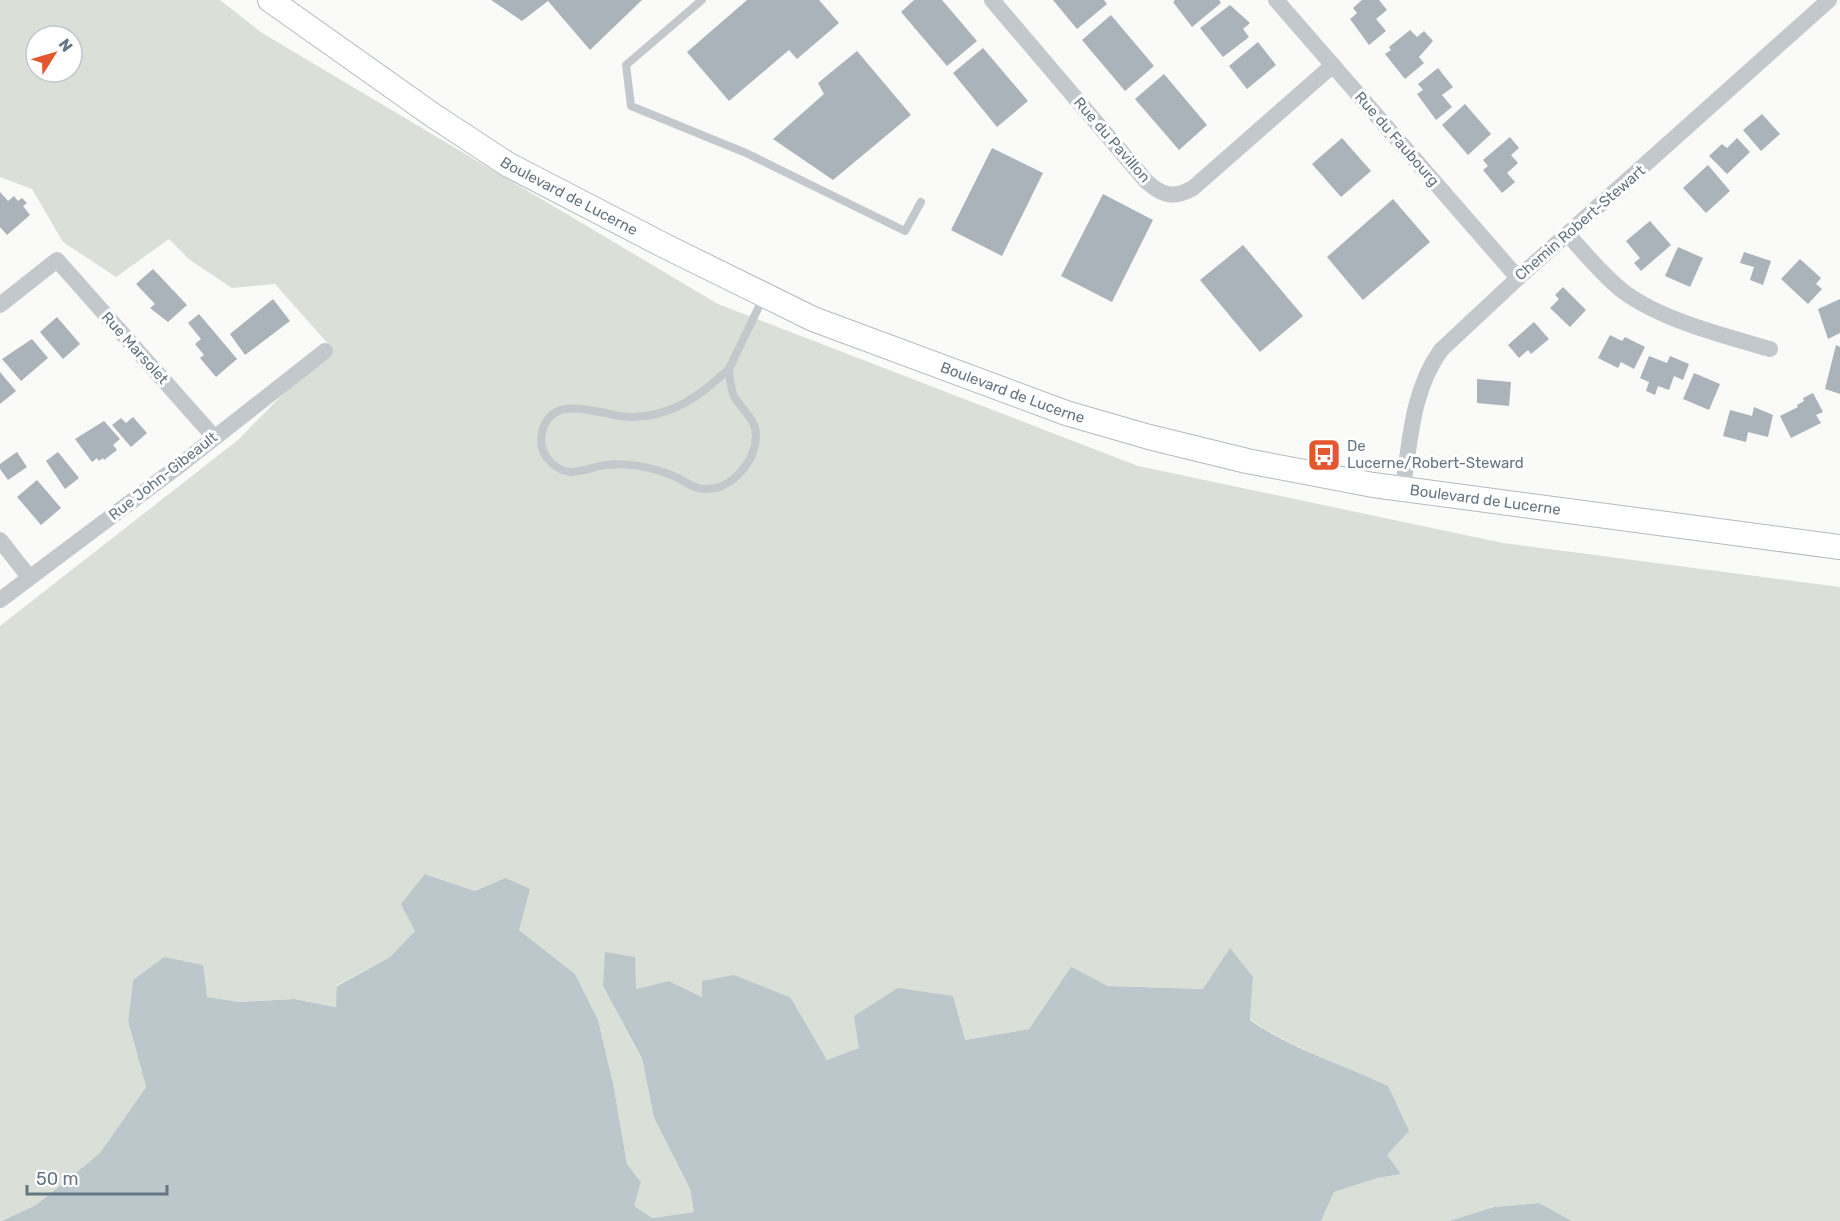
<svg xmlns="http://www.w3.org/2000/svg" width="1840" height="1221" font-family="Rubik,sans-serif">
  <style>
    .green { fill: #dadfd7; fill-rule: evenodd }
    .water { fill: #bbc7cb }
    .building { fill: #aab3b9 }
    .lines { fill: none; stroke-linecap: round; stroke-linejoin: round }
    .secondary-casing { stroke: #b3babf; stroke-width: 26 }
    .lane { stroke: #c3c8cc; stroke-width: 8 }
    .street { stroke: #c3c8cc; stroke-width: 16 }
    .secondary { stroke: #fff; stroke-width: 24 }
    .labels { text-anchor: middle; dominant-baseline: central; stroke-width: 6; stroke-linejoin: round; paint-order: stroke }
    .street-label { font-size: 15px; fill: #657683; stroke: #fff }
    .poi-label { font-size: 15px; fill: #657683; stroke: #fff; text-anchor: start }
  </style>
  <rect width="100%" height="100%" fill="#fafaf8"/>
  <path class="green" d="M 0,0 L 220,0 L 262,33 L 718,304 L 1138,466 L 1503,543 L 1840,587 L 1840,1221 L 1572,1221 L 1539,1203 L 1494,1207 L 1449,1221 L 1321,1221 L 1334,1192 L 1378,1178 L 1401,1174 L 1386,1155 L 1388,1086 C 1342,1064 1291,1049 1250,1019 L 1253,977 L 1204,989 L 1108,986 L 1071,968 L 1029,1029 L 965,1040 L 859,1048 L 827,1060 L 791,998 L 702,997 L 669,981 L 636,989 L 603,986 L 642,1060 L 654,1118 L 690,1189 L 694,1212 L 652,1218 L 633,1206 L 641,1182 L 627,1164 L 613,1083 L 598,1020 L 575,974 L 519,930 L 505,878 L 475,891 L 426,874 L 415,931 L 390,957 L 337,985 L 337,1007 L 294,999 L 240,1002 L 206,997 L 164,957 L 133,980 L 128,1021 L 146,1087 L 100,1153 L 36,1205 L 0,1221 L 0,626 L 238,440 L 330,346 L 275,284 L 232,288 L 190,260 L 169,239 L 116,277 L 63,242 L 32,189 L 0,177 ZM 36,36 L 72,36 L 72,72 L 36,72 Z"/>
  <g class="water">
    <path d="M 425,874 L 475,891 L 505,878 L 530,889 L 519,930 L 575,974 L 598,1020 L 613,1083 L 627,1164 L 641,1182 L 634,1206 L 652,1218 L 694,1212 L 690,1189 L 654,1118 L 642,1059 L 603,986 L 605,952 L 635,957 L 636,989 L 669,981 L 702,997 L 702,981 L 734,975 L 791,998 L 827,1060 L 859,1048 L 854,1016 L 898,988 L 953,996 L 965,1040 L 1029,1029 L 1071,967 L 1108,986 L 1203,989 L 1230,948 L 1253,977 L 1250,1020 C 1291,1049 1342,1064 1388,1086 L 1409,1131 L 1387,1155 L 1401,1174 L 1378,1178 L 1334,1192 L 1321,1221 L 1,1221 L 36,1205 L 100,1153 L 146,1087 L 128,1021 L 133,980 L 164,957 L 203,965 L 207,997 L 240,1002 L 294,999 L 336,1007 L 337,986 L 390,957 L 415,931 L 401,904 Z"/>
    <path d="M 1539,1203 L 1572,1221 L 1449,1221 L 1494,1207 Z"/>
  </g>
  <g class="building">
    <path d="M 491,0 L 642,0 L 590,50 L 548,1 L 522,21 Z"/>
    <path d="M 747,0 L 819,0 L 839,23 L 797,59 L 789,50 L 729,101 L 687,52 Z"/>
    <path d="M 914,0 L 942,0 L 977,41 L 947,66 L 901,12 Z"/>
    <path d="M 1053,0 L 1104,0 L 1107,4 L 1077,29 Z"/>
    <path d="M 1175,0 L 1219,0 L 1221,3 L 1192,27 L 1173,2 Z"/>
    <path d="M 1362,0 L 1379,0 L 1387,10 L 1376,19 L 1386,31 L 1369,45 L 1350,19 L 1357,13 L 1353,8 Z"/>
    <path d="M 1230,5 L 1250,23 L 1243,29 L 1249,37 L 1223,57 L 1200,28 Z"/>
    <path d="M 1111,15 L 1154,66 L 1125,91 L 1082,40 Z"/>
    <path d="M 1410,30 L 1417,37 L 1424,31 L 1433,41 L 1419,57 L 1424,63 L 1405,79 L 1385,54 L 1391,50 L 1389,47 Z"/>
    <path d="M 1258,42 L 1276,65 L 1247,89 L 1229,66 Z"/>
    <path d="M 983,48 L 1028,101 L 997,127 L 953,73 Z"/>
    <path d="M 857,51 L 911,115 L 833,180 L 773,139 L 824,94 L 818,83 Z"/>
    <path d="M 1438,68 L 1453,87 L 1442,95 L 1452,107 L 1436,120 L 1417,94 L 1423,90 L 1418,84 Z"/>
    <path d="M 1164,74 L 1207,125 L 1179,150 L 1135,99 Z"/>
    <path d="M 1465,104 L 1491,134 L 1468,155 L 1442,125 Z"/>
    <path d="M 1762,114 L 1780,134 L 1761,151 L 1743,130 Z"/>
    <path d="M 1510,137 L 1519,148 L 1511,155 L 1518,163 L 1507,173 L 1515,182 L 1502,193 L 1483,170 L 1488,166 L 1483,160 Z"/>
    <path d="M 1342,138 L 1371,171 L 1341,197 L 1312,164 Z"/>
    <path d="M 1737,138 L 1750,152 L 1727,174 L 1709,156 L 1722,144 L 1727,148 Z"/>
    <path d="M 992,148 L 1043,173 L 1002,256 L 951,230 Z"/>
    <path d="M 1708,165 L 1730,191 L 1706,213 L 1683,188 Z"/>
    <path d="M 0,192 L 8,201 L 14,196 L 18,201 L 22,198 L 27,203 L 23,206 L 30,215 L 7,235 L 0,227 Z"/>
    <path d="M 1103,194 L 1153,220 L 1112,302 L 1061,276 Z"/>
    <path d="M 1393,199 L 1430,242 L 1363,300 L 1327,257 Z"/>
    <path d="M 1650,221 L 1671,245 L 1641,271 L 1634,263 L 1640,258 L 1626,241 Z"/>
    <path d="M 1243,245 L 1303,316 L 1260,352 L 1200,280 Z"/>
    <path d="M 1678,247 L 1703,258 L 1690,287 L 1665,276 Z"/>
    <path d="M 1744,252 L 1771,261 L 1763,285 L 1750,280 L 1754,267 L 1740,263 Z"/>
    <path d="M 1800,259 L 1821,278 L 1816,284 L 1822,289 L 1808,304 L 1781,279 Z"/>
    <path d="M 153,269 L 187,305 L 168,322 L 150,308 L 155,304 L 136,284 Z"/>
    <path d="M 1563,287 L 1586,310 L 1570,327 L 1550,308 L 1559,299 L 1555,295 Z"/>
    <path d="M 273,299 L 290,321 L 245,355 L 230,334 Z"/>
    <path d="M 1840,299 L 1840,333 L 1828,339 L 1818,309 Z"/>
    <path d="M 199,314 L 237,359 L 216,377 L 200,358 L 204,355 L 195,344 L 201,339 L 188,323 Z"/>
    <path d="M 57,317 L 80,344 L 63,359 L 40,332 Z"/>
    <path d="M 1534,322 L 1549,339 L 1531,354 L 1528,350 L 1519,358 L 1508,345 Z"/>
    <path d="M 1610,335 L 1622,341 L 1625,337 L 1645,347 L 1634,369 L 1621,362 L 1618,368 L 1598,358 Z"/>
    <path d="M 32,339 L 48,358 L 21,381 L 2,359 Z"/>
    <path d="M 1836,345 L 1840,347 L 1840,394 L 1825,389 Z"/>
    <path d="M 1649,356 L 1667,363 L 1670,356 L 1689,364 L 1683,380 L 1674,376 L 1669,390 L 1658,386 L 1655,395 L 1646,391 L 1649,382 L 1640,378 Z"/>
    <path d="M 0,372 L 16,391 L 0,404 Z"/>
    <path d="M 1694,373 L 1720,384 L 1709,410 L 1683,399 Z"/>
    <path d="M 1477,379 L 1511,382 L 1509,406 L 1477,403 Z"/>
    <path d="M 1813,393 L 1823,412 L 1816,415 L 1821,423 L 1791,438 L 1780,416 L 1798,407 L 1797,405 L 1804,401 L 1803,398 Z"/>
    <path d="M 1754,407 L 1773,415 L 1768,437 L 1748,432 L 1746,442 L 1723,436 L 1730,410 L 1752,416 Z"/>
    <path d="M 133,417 L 147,433 L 131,447 L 112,425 L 121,418 L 126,423 Z"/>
    <path d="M 104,421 L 120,439 L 113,445 L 117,450 L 104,460 L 103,458 L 99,461 L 97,458 L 92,462 L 75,439 Z"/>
    <path d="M 17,452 L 27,467 L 8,480 L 0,469 L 0,464 Z"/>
    <path d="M 58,452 L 79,478 L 65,489 L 46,461 Z"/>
    <path d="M 37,480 L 61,508 L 41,525 L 17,497 Z"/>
  </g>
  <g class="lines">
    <g class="secondary-casing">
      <g id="secondary">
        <path id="s1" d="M 270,0 L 434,116 L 507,164 L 663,245 L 813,319 L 1066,413 L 1149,437 L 1247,461 L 1373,485 L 1840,547"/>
      </g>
    </g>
    <g class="lane">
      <path d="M 702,0 L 626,65 L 631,106 L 746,153 L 905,231 L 921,202"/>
      <path d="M 729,369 C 730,378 730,388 734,396 C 741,409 756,419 756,435 C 756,461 732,490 705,489 C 695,489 685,482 676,477 C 653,467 621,460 596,467 C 575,473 563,477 547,458 C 541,450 540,442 542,433 C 550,394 595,412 620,416 C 633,418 644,417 656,414 C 686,407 707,389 729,369 Z"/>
      <path d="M 729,369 L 764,296"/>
    </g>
    <g class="street">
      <path d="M 992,0 L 1146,181 C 1162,196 1174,199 1193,188 L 1333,65"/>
      <path d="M 1276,0 L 1518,278"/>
      <path d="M 1568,235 C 1586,254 1603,276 1624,292 C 1662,320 1724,336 1770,349"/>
      <path d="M 0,305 L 57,260 L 214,437"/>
      <path d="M 1403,488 C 1410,441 1412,390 1441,350 L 1518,278 L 1829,0"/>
      <path d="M 0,540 L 29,577"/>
      <path d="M 0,600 L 180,465 L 325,351"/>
    </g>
    <use href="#secondary" class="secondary"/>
  </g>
  <defs>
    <g id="bus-square" transform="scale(1.725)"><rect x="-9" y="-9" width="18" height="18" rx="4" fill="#e4572e" stroke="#fff"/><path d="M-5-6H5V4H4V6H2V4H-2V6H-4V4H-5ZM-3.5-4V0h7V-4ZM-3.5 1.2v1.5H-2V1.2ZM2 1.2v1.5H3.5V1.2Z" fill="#fff"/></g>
  </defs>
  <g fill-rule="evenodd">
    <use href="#bus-square" x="1324" y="455"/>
  </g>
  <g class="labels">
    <g class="street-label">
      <text transform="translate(1397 139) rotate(49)">Rue du Faubourg</text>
      <text transform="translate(1112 140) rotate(49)">Rue du Pavillon</text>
      <text stroke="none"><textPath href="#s1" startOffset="358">Boulevard de Lucerne</textPath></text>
      <text transform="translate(1580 223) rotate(-41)">Chemin Robert-Stewart</text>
      <text transform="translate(135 348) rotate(48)">Rue Marsolet</text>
      <text stroke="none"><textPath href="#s1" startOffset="844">Boulevard de Lucerne</textPath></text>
      <text transform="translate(163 476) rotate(-38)">Rue John-Gibeault</text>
      <text stroke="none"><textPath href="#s1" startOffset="1330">Boulevard de Lucerne</textPath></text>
    </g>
    <g class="poi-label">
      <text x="1347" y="446">De<tspan x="1347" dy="17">Lucerne/Robert-Steward</tspan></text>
    </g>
  </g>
  <g transform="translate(54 54) rotate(53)"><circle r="28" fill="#ffffff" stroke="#c1c8cd" stroke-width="1.5"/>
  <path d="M0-4.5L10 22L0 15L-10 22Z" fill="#e4572e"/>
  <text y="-9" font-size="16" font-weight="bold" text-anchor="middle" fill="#657683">N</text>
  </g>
  <path d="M27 1185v9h140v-9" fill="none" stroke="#657683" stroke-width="3"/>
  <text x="36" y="1185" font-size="18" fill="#657683" stroke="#ffffff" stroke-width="4.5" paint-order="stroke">50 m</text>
</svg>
